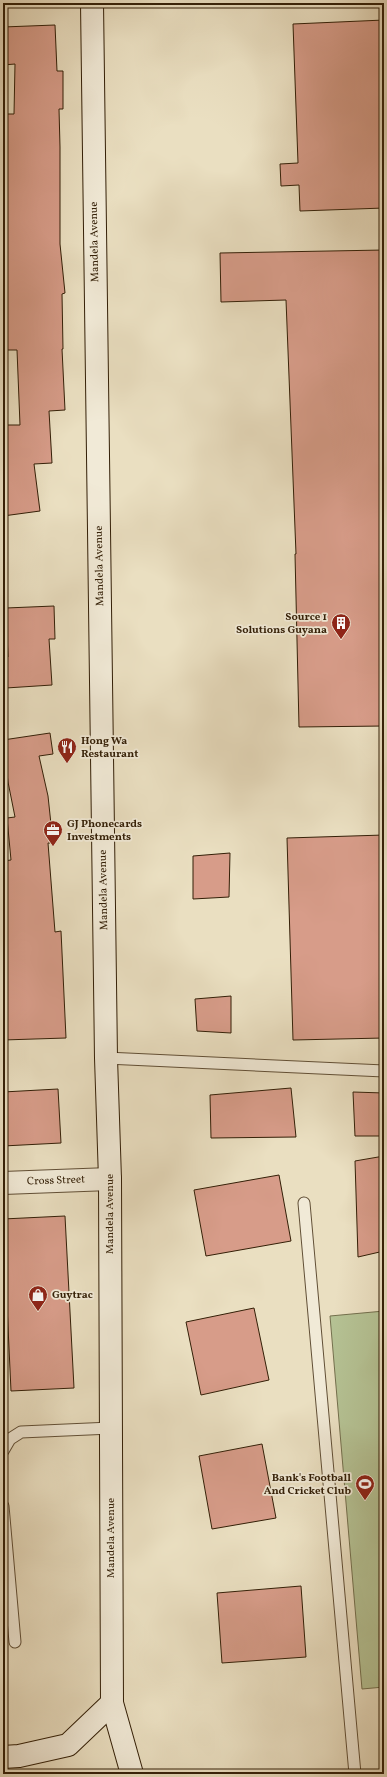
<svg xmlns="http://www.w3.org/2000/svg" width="387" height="1777" font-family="Vollkorn,serif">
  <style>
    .green { fill: #b5c294; stroke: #74704e }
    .building { fill: #d79c89; stroke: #331f07 }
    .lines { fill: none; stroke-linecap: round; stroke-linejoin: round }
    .service-casing { stroke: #614f36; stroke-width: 13 }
    .minor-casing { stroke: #614f36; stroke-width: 24 }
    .secondary-casing { stroke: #331f07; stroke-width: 24 }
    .service { stroke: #f1ead7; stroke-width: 11 }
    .minor { stroke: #f1ead7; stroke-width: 22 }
    .secondary { stroke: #f1ead7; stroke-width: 22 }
    .labels { text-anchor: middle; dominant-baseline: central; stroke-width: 3.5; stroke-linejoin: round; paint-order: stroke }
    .street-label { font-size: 11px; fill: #331f07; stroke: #f1ead7 }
    .poi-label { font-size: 11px; font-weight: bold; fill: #331f07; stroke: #f1ead7; text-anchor: start }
  </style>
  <rect width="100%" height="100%" fill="#eadfc1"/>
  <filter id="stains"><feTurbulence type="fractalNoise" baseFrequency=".005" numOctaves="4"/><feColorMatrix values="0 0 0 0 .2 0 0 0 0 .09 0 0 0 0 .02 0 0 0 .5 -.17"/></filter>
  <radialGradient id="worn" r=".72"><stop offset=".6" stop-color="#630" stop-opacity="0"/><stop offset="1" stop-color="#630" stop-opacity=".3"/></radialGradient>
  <path class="green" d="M 384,1311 L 384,1687 L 362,1689 L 330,1316 Z"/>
  <g class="building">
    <path d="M 384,20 L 384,208 L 300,211 L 299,185 L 281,186 L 280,164 L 298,163 L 293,24 Z"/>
    <path d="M 55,25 L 57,71 L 63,71 L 63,109 L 59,109 L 60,147 L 60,244 L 65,293 L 62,294 L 63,349 L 62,349 L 65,410 L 49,411 L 52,463 L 34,464 L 40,511 L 3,516 L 3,425 L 20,425 L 17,350 L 3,350 L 4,160 L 7,160 L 5,114 L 14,114 L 15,64 L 3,65 L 3,27 Z"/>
    <path d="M 384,250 L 384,726 L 299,727 L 295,554 L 296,554 L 286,300 L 221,302 L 220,253 Z"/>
    <path d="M 54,606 L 55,639 L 49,639 L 52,685 L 6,688 L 5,657 L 8,657 L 6,608 Z"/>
    <path d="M 50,733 L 53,754 L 39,756 L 48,796 L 53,843 L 48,843 L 55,932 L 61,931 L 66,1038 L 3,1040 L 3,934 L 7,934 L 3,861 L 11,860 L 7,818 L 15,817 L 8,782 L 3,740 Z"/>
    <path d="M 384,835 L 384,1038 L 293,1040 L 287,838 Z"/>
    <path d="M 230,853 L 229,897 L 193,899 L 193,856 Z"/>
    <path d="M 231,996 L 231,1033 L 197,1031 L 195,999 Z"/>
    <path d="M 291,1088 L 296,1137 L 211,1138 L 210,1095 Z"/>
    <path d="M 58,1089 L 61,1143 L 3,1146 L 3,1092 Z"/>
    <path d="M 353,1092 L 384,1093 L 384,1136 L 355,1136 Z"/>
    <path d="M 384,1156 L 384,1251 L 358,1257 L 355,1161 Z"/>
    <path d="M 279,1175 L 291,1241 L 206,1256 L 194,1190 Z"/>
    <path d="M 65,1216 L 74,1388 L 11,1391 L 3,1219 Z"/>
    <path d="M 254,1308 L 269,1380 L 201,1395 L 186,1322 Z"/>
    <path d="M 262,1444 L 276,1518 L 212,1529 L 199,1456 Z"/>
    <path d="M 301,1586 L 306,1657 L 222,1663 L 217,1593 Z"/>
  </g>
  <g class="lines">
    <g class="service-casing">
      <g id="service">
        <path d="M 106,1058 L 384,1071"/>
        <path d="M 304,1203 L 355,1774"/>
        <path d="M 3,1451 L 10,1439 L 21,1432 L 111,1428"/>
        <path d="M 3,1506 L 15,1642"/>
      </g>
    </g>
    <g class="minor-casing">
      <path id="minor" d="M 3,1183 L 110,1179"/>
    </g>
    <g class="secondary-casing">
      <g id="secondary">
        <path d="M 92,3 L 106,1058 L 110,1179 L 112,1703 L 132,1774"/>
        <path d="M 3,1757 L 19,1756 L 68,1745 L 112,1703"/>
      </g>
    </g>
    <use href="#service" class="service"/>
    <use href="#minor" class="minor"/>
    <use href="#secondary" class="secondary"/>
  </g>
  <defs>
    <g id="building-pin" transform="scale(1)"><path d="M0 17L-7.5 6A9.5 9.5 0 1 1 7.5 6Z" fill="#8f2418" stroke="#f1ead7"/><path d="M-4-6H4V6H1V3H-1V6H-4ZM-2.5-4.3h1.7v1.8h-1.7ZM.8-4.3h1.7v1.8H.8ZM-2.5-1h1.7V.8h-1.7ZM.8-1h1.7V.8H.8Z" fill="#fff"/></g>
    <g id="restaurant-pin" transform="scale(1)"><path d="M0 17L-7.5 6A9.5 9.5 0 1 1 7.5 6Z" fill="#8f2418" stroke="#f1ead7"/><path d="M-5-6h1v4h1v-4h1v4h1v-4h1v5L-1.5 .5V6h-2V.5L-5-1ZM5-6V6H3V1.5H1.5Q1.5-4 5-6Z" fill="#fff"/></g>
    <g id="office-pin" transform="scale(1)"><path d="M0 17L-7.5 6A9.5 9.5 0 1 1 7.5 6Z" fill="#8f2418" stroke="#f1ead7"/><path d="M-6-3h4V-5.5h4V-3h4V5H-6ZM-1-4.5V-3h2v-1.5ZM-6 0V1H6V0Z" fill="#fff"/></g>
    <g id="shop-pin" transform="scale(1)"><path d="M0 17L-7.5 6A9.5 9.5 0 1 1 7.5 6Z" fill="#8f2418" stroke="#f1ead7"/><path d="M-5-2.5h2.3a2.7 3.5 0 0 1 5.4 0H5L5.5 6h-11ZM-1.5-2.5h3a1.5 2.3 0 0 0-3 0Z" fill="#fff"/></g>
    <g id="stadium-pin" transform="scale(1)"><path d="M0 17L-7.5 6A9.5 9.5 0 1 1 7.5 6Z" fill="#8f2418" stroke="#f1ead7"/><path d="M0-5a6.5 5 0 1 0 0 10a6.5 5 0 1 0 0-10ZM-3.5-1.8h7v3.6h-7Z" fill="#fff"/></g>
  </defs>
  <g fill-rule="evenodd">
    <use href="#building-pin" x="341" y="623"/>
    <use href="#restaurant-pin" x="67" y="747"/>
    <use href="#office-pin" x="53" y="830"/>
    <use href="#shop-pin" x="38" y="1295"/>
    <use href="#stadium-pin" x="365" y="1484"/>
  </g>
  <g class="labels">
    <g class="street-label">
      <text transform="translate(95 242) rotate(-91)">Mandela Avenue</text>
      <text transform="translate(100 566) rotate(-91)">Mandela Avenue</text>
      <text transform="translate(104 890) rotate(-91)">Mandela Avenue</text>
      <text transform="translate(56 1181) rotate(-2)">Cross Street</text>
      <text transform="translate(110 1214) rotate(-90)">Mandela Avenue</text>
      <text transform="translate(111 1538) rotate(-90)">Mandela Avenue</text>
    </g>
    <g class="poi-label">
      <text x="327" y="617" text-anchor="end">Source 1<tspan x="327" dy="13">Solutions Guyana</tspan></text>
      <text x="81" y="741">Hong Wa<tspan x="81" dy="13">Restaurant</tspan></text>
      <text x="67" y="824">GJ Phonecards<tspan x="67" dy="13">Investments</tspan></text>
      <text x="52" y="1295">Guytrac</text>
      <text x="351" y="1478" text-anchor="end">Bank's Football<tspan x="351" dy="13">And Cricket Club</tspan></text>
    </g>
  </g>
  <rect width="387" height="1777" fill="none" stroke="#eadfc1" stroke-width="16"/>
  <rect x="4" y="4" width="379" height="1769" fill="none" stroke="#331f07" stroke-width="2"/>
  <rect x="8" y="8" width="371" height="1761" fill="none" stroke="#331f07"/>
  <rect width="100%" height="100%" filter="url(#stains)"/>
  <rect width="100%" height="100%" fill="url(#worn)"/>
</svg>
